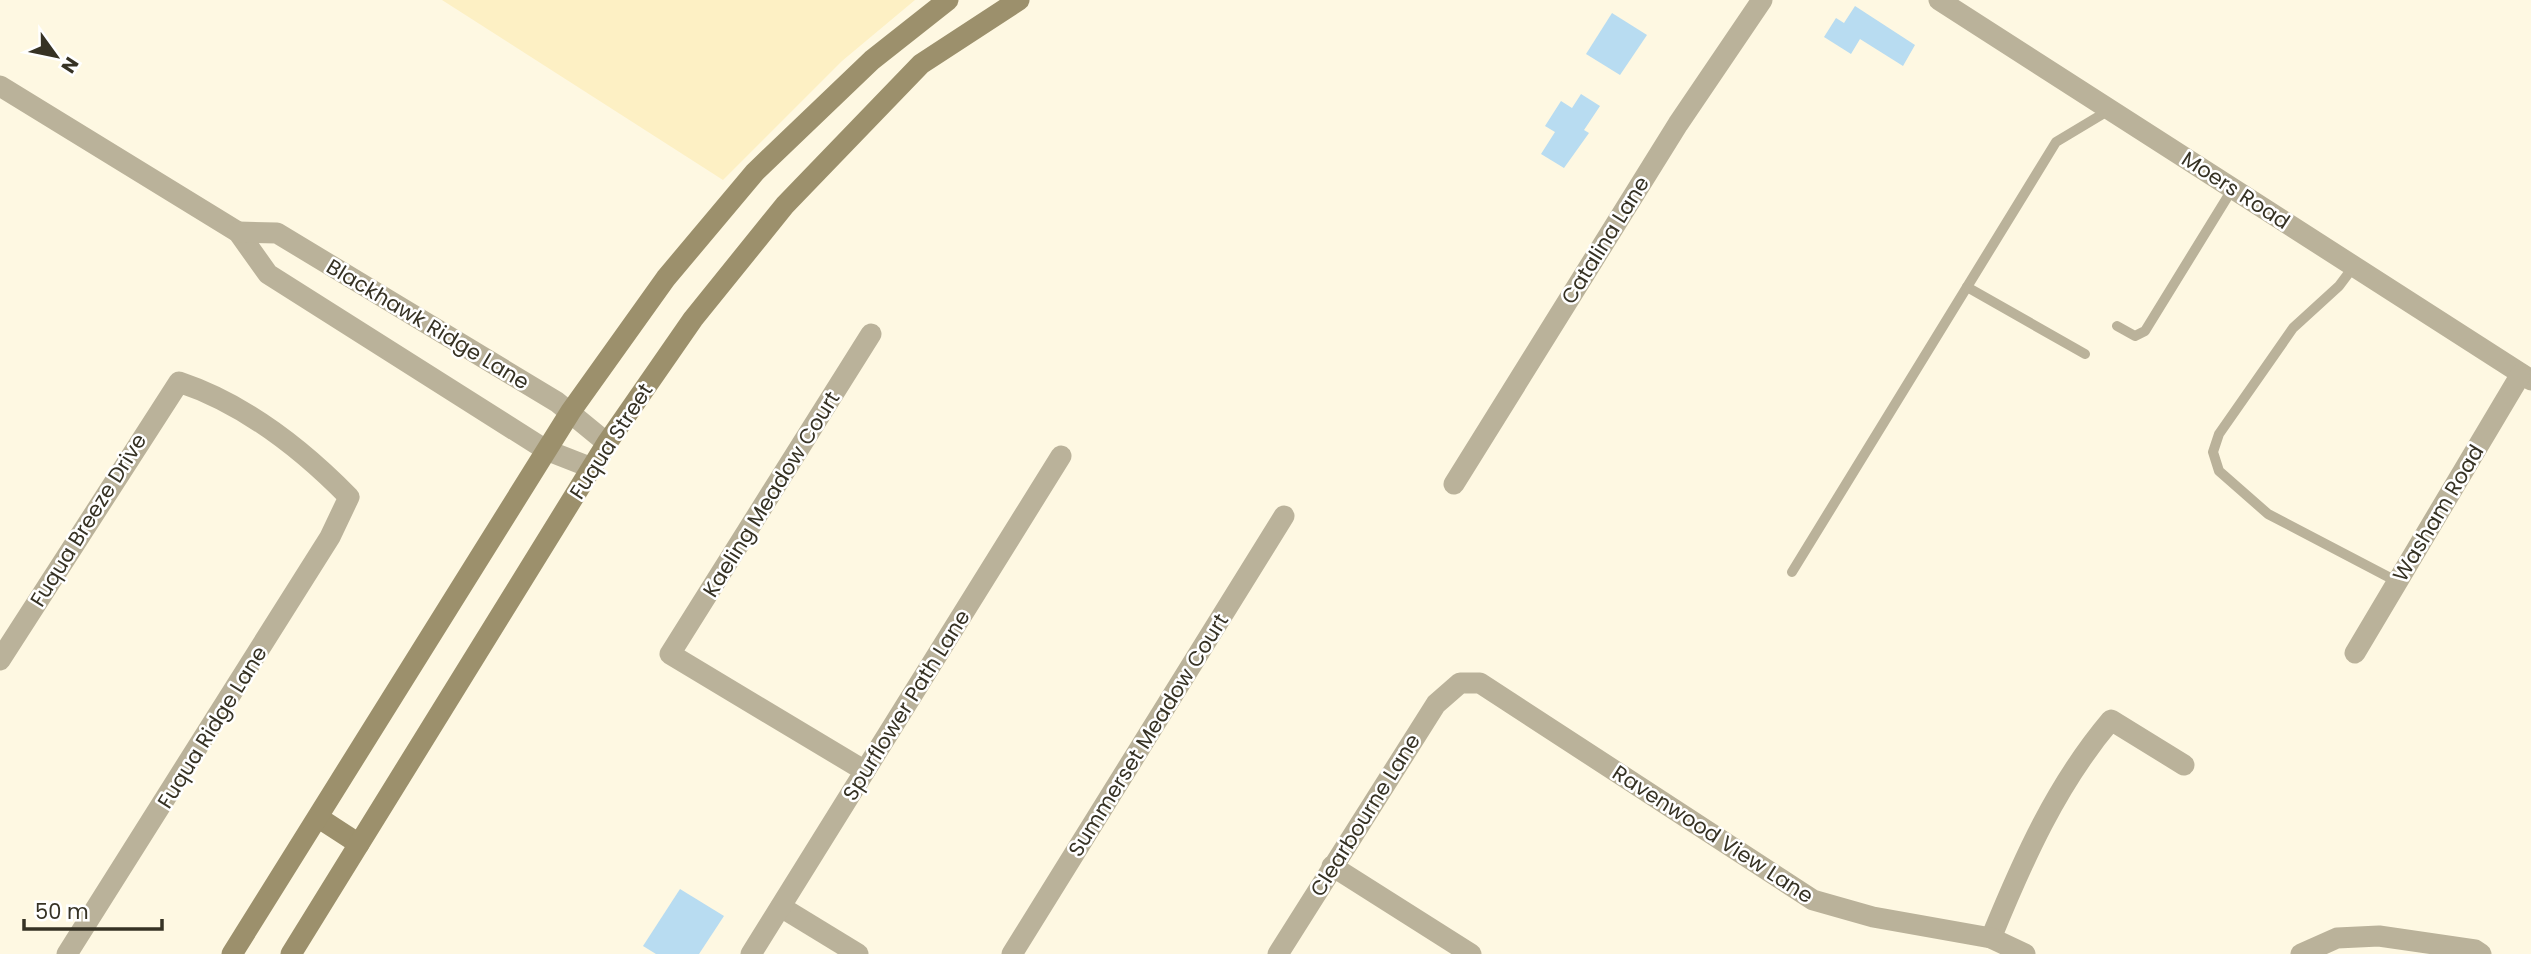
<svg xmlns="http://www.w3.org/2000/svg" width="2531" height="954" font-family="Poppins,sans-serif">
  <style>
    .built { fill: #fdf0c4 }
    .building { fill: #b8dcf1 }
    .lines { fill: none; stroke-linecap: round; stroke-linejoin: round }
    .lane { stroke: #bab29a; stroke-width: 10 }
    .street { stroke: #bab29a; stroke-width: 21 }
    .secondary { stroke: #9c906c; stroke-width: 21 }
    .labels { text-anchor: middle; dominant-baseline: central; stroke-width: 5; stroke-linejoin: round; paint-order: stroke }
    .street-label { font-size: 21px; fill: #363224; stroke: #fff }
  </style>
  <rect width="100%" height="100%" fill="#fef8e2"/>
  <path class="built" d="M 442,0 L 915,0 L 842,61 L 723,180 Z"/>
  <g class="building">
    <path d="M 1855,6 L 1915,45 L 1903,66 L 1860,39 L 1851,54 L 1824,37 L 1836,18 L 1844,23 Z"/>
    <path d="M 1612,13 L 1647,35 L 1620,75 L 1586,54 Z"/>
    <path d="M 1581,94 L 1600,106 L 1584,130 L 1589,133 L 1564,168 L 1541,154 L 1555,132 L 1545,126 L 1561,101 L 1572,108 Z"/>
    <path d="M 680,889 L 724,916 L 699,954 L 656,954 L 643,946 Z"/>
  </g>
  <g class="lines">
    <g class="lane">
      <path d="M 2354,266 L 2339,286 L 2293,328 L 2219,434 L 2213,452 L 2219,471 L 2268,514 L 2398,582"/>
      <path d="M 1967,287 L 2085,354"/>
      <path d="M 2117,326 L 2135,336 L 2145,331 L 2233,188"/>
      <path d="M 1792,572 L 2056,142 L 2111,109"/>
    </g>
    <g class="street">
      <path d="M 1939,0 L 2531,380"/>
      <path d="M 0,86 L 238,232 L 268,274 L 546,450 L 592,468"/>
      <path d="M 238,232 L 277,233 L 557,402 L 607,443"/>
      <path d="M 1454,484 L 1678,124 L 1762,0"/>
      <path d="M 2355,653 L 2521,374"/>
      <path d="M 0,660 L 179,382 C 245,404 301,448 349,497 L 330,537 L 67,954"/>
      <path d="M 865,771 L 670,654 L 871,334"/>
      <path d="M 1332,866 L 1471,954"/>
      <path d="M 781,907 L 858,954"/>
      <path d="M 1991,938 C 2023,860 2056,785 2111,720 L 2184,765"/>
      <path d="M 751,954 L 1061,456"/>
      <path d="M 1012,954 L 1284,516"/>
      <path d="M 1278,954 L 1436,704 L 1460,683 L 1480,683 L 1813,900 L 1873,917 L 1991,938 L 2025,954"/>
      <path d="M 2301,954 L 2337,938 L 2379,936 L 2475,950 L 2481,954"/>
    </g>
    <g class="secondary">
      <path d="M 319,818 L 359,844"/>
      <path d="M 232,954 L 571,411 L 666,278 L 755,172 L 872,60 L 948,0"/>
      <path d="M 291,954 L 607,443 L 693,319 L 785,205 L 921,64 L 1019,0"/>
    </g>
  </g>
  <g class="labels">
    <g class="street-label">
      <text transform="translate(2236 190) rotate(33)">Moers Road</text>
      <text transform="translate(1605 240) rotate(-58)">Catalina Lane</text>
      <text transform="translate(428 324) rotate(31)">Blackhawk Ridge Lane</text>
      <text transform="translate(611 441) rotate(-57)">Fuqua Street</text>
      <text transform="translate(771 494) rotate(-58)">Kaeling Meadow Court</text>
      <text transform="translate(2438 513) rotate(-59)">Washam Road</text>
      <text transform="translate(88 520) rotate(-58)">Fuqua Breeze Drive</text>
      <text transform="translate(906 705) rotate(-58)">Spurflower Path Lane</text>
      <text transform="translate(212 727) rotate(-58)">Fuqua Ridge Lane</text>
      <text transform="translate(1148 735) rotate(-58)">Summerset Meadow Court</text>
      <text transform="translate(1365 815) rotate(-58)">Clearbourne Lane</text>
      <text transform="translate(1713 834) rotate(33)">Ravenwood View Lane</text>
    </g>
  </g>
  <g transform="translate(56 56) rotate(123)" stroke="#ffffff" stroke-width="5" paint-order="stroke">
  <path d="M0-5L12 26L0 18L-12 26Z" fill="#363224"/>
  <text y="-10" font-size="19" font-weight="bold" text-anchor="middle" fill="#363224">N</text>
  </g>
  <path d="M24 919v10h138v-10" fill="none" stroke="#363224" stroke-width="3.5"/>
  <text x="35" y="919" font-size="21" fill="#363224" stroke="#ffffff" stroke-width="5" paint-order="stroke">50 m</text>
</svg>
